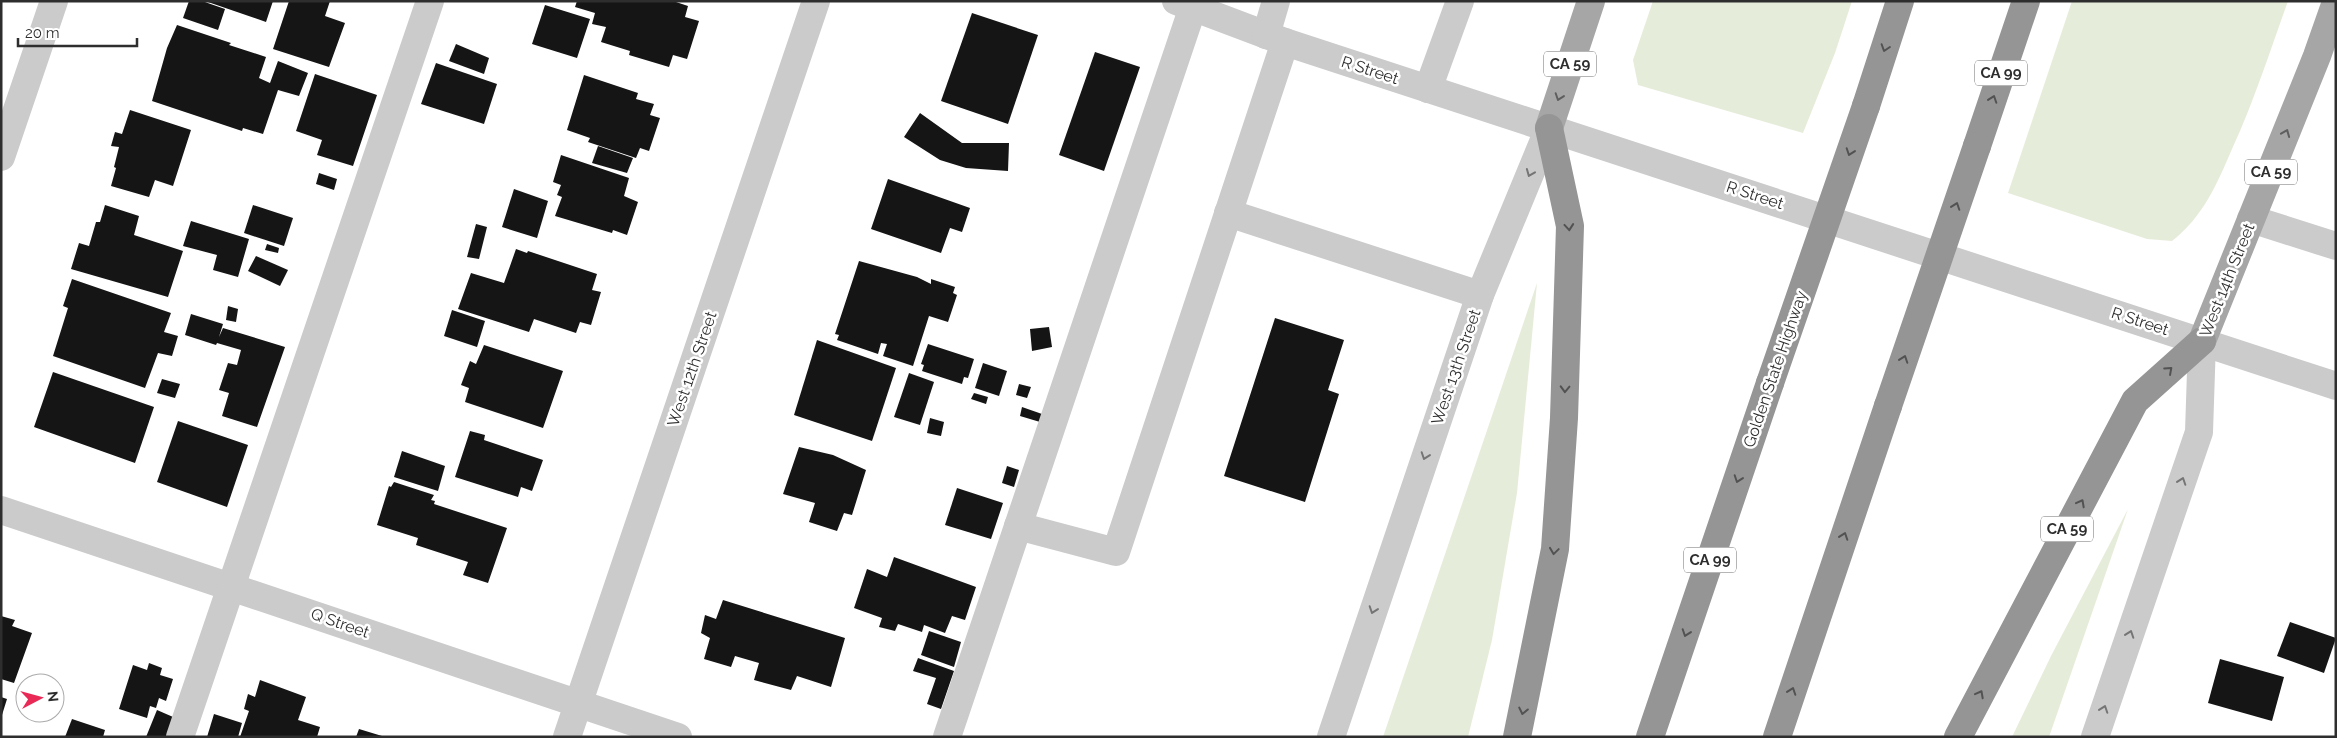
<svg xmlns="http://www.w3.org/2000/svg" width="2337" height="738" font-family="Raleway,sans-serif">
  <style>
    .green { fill: #e6ecda }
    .building { fill: #151515 }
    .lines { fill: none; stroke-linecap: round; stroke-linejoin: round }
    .minor { stroke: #cbcbcb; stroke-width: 28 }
    .major { stroke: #a6a6a6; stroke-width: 28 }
    .highway { stroke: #959595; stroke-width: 28 }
    .highway-bridge { stroke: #959595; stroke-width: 28 }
    .oneway { stroke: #525252 }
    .oneway2 { stroke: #5e5e5e }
    .oneway3 { stroke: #757575 }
    .labels { text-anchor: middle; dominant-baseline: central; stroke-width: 5; stroke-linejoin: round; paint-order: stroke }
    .shield { fill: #fff; stroke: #6d6d6d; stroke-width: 1 }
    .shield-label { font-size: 15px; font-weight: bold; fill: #2e2e2e }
    .street-label { font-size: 16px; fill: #2e2e2e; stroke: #fff }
  </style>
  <rect width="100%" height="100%" fill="#fff"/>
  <g class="green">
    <path d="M 1653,1 L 1852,1 L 1835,53 L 1803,133 L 1638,85 L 1633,60 Z"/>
    <path d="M 2072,1 L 2288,1 C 2270,51 2254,101 2232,149 C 2217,184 2203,217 2172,241 L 2147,239 L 2008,193 Z"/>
    <path d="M 1537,283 L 1517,493 L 1492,640 L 1468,737 L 1383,737 Z"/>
    <path d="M 2128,509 L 2049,737 L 2012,737 L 2051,656 Z"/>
  </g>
  <g class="building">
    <path d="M 189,1 L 202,1 L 225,9 L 218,30 L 183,18 Z"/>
    <path d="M 205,1 L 273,1 L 266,22 Z"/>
    <path d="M 289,1 L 330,1 L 325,16 L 345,23 L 329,67 L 273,49 Z"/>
    <path d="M 577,1 L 673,1 L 688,6 L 685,17 L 699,21 L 687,59 L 673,55 L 669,67 L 629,55 L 630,51 L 601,42 L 606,27 L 592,24 L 595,13 L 575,7 Z"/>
    <path d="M 545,5 L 590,19 L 577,58 L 532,44 Z"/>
    <path d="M 972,13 L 1038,35 L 1008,124 L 941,101 Z"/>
    <path d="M 177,25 L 231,43 L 229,45 L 266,57 L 259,78 L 270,83 L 278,61 L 308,73 L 299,96 L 278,90 L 263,134 L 243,128 L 242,131 L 152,101 L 167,48 Z"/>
    <path d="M 456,44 L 489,58 L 484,74 L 449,61 Z"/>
    <path d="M 1095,52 L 1140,67 L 1104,171 L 1059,155 Z"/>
    <path d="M 436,63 L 497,84 L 484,124 L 421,104 Z"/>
    <path d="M 315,74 L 377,95 L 353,166 L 317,155 L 322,140 L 296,131 Z"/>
    <path d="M 584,75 L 638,93 L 636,99 L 654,104 L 650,115 L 660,118 L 649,151 L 640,148 L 636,158 L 588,142 L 590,138 L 567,130 Z"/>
    <path d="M 130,110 L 191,130 L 173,186 L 155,180 L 149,197 L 111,186 L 116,168 L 114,167 L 119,147 L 111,146 L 115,132 L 122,134 Z"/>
    <path d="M 920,113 L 962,143 L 1009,143 L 1008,171 L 966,168 L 940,160 L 904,137 Z"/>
    <path d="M 598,146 L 633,158 L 627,173 L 592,163 Z"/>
    <path d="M 561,155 L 629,178 L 624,196 L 638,202 L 627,235 L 613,230 L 612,233 L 555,216 L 562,197 L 557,195 L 561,185 L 553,182 Z"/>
    <path d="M 319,173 L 337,179 L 334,190 L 316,184 Z"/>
    <path d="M 888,179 L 970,208 L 962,232 L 950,228 L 941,253 L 871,229 Z"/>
    <path d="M 514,189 L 548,201 L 537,238 L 502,227 Z"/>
    <path d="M 105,205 L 139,216 L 134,235 L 183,251 L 168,297 L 71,269 L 79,243 L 89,246 L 96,222 L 100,222 Z"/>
    <path d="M 253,205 L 293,218 L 284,246 L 244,233 Z"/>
    <path d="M 191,221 L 249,239 L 238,277 L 213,270 L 217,255 L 183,246 Z"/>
    <path d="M 476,224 L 487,227 L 479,259 L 467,257 Z"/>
    <path d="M 267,244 L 279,248 L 278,253 L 265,250 Z"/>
    <path d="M 516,249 L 527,253 L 528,251 L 597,274 L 592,290 L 601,292 L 591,325 L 580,322 L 576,333 L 534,319 L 529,332 L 458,309 L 471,273 L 504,283 Z"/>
    <path d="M 256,256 L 288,270 L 280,286 L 248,271 Z"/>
    <path d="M 859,261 L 917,277 L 931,284 L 931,279 L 955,287 L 953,293 L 957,295 L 948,322 L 929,316 L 913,366 L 883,356 L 887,344 L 881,343 L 878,354 L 837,340 L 839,335 L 835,334 Z"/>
    <path d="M 72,279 L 171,313 L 164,332 L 178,336 L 172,356 L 158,353 L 145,388 L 53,356 L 68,308 L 63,306 Z"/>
    <path d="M 228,306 L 238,309 L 236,322 L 226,320 Z"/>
    <path d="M 452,310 L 485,321 L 477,347 L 444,336 Z"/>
    <path d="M 191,314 L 223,324 L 219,337 L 223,328 L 285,347 L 257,427 L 222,416 L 229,393 L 219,390 L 228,363 L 237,365 L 241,350 L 217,343 L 216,345 L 185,335 Z"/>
    <path d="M 1275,318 L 1344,340 L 1328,390 L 1339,394 L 1305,502 L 1224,476 Z"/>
    <path d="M 1049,327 L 1052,347 L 1032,351 L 1030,329 Z"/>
    <path d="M 817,340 L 896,368 L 872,441 L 794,415 Z"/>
    <path d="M 928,344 L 974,359 L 968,378 L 964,377 L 962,384 L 922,371 L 924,365 L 921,364 Z"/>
    <path d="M 484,345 L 563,371 L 543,428 L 465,402 L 469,388 L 461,385 L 470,361 L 476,364 Z"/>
    <path d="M 983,363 L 1007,371 L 999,396 L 975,388 Z"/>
    <path d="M 53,372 L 154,407 L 135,463 L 34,427 Z"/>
    <path d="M 909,373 L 934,382 L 920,425 L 894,417 Z"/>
    <path d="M 162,379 L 180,384 L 175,398 L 157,393 Z"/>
    <path d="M 1019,384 L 1031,387 L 1027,398 L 1016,395 Z"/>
    <path d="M 974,393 L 988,397 L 986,404 L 971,399 Z"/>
    <path d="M 1022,407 L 1042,414 L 1040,422 L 1020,416 Z"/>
    <path d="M 930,418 L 944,422 L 941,436 L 927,433 Z"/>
    <path d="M 178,421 L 248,445 L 227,507 L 157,482 Z"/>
    <path d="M 470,431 L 485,435 L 484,440 L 543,460 L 532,491 L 521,487 L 518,497 L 455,477 Z"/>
    <path d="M 799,447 L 833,455 L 866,470 L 852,515 L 844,513 L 837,531 L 809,522 L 815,503 L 783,494 Z"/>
    <path d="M 402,451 L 445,466 L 438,491 L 394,477 Z"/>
    <path d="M 1007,466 L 1019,470 L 1014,487 L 1002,483 Z"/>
    <path d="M 394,482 L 434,495 L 431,500 L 435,501 L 434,504 L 507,528 L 488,583 L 463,575 L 468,562 L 416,545 L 418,538 L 377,525 L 389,486 L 391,487 Z"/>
    <path d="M 957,488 L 1003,503 L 991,539 L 945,525 Z"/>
    <path d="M 894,557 L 976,587 L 965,620 L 952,616 L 945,633 L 924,625 L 922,632 L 898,624 L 895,631 L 879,627 L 882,618 L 854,608 L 867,569 L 887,577 Z"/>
    <path d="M 723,600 L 845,638 L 831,687 L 797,676 L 791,690 L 754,680 L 759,663 L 735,656 L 731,667 L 704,659 L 710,638 L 701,633 L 705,615 L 716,619 Z"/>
    <path d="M 1,616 L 15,620 L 12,626 L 32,633 L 14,683 L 1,679 Z"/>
    <path d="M 2290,622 L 2336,638 L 2324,673 L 2277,656 Z"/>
    <path d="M 929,631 L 961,642 L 954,667 L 921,655 Z"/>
    <path d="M 918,658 L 954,671 L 941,709 L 927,704 L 936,678 L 913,671 Z"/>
    <path d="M 2220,659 L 2284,677 L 2272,721 L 2208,703 Z"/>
    <path d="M 149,663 L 162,668 L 160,675 L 173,679 L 166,701 L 159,698 L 156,708 L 150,706 L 147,718 L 119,709 L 133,665 L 147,670 Z"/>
    <path d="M 260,680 L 306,697 L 298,720 L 320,727 L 317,737 L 240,737 L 249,711 L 244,709 L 248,694 L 255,697 Z"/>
    <path d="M 1,697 L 7,699 L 2,715 L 1,715 Z"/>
    <path d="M 157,710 L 180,720 L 174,737 L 146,737 Z"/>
    <path d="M 214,714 L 242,723 L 238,737 L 207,737 Z"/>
    <path d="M 72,719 L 105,730 L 103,737 L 65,737 Z"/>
    <path d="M 359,729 L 382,736 L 382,737 L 356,737 Z"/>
  </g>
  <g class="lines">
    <g class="minor">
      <path d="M 1176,1 L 1285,42 L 2336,386"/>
      <path d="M 1266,35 L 1276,1"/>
      <path d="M 1428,89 L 1460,1"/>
      <path d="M 1,157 L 54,1"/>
      <path d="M 1228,213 L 1480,295"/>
      <path d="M 2251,219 L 2336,246"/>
      <path d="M 1,510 L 678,737"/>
      <path d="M 1018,526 L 1116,552 L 1285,42"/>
      <path d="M 180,737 L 430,1"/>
      <path d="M 567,737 L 816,1"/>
      <path d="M 947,737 L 1195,1"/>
      <path d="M 1331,737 L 1480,295 L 1549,128"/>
      <path d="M 2095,737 L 2199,432 L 2202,341"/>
    </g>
    <g class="major">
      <path d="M 1549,128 L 1591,1"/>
      <path d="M 2202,341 L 2317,56 L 2336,2"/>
    </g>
    <g class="highway">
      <path d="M 1866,106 L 1900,1"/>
      <path d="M 1977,146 L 2026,1"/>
      <path d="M 1517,737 L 1555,549 L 1564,418 L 1570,226 L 1549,128"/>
      <path d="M 1650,737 L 1770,383"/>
      <path d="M 1777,737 L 1888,406"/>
      <path d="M 1958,737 L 2135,401 L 2202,341"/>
    </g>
    <g class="highway-bridge">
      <path d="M 1770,383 L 1866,106"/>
      <path d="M 1888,406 L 1977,146"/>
    </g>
  </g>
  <defs><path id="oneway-chevron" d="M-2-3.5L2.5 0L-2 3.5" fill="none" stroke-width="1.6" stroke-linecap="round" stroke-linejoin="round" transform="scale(1.25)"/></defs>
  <g class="oneway">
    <use href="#oneway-chevron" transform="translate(1885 48) rotate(108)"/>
    <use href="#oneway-chevron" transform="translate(1993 99) rotate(-71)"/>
    <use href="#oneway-chevron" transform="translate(1850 152) rotate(109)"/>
    <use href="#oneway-chevron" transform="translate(1956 206) rotate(-71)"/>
    <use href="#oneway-chevron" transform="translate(1569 227) rotate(85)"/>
    <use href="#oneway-chevron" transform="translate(1904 359) rotate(-71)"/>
    <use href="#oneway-chevron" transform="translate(2169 370) rotate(-42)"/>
    <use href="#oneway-chevron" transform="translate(1565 389) rotate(92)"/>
    <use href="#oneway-chevron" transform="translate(1738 479) rotate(109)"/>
    <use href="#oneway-chevron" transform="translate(2081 503) rotate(-62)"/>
    <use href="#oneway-chevron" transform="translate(1844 536) rotate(-71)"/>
    <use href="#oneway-chevron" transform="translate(1554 551) rotate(98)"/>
    <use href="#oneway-chevron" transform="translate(1686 633) rotate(109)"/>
    <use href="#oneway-chevron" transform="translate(1792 691) rotate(-71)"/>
    <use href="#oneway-chevron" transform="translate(1980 694) rotate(-62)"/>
    <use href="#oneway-chevron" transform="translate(1523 711) rotate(102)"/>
  </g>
  <g class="oneway2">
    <use href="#oneway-chevron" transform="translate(1559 97) rotate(109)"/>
    <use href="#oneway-chevron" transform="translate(2286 133) rotate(-68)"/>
  </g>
  <g class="oneway3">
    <use href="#oneway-chevron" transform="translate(1530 173) rotate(112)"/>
    <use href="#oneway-chevron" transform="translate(1425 456) rotate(109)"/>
    <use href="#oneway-chevron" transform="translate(2182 481) rotate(-71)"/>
    <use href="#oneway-chevron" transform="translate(1373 610) rotate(109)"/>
    <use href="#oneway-chevron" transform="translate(2130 634) rotate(-71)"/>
    <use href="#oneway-chevron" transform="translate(2104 709) rotate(-71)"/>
  </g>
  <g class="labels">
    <g class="shield">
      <rect x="1544" y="51.5" width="52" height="25" rx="4"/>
      <rect x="1975" y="60.5" width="52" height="25" rx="4"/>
      <rect x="2245" y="159.5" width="52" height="25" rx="4"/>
      <rect x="2041" y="516.5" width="52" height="25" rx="4"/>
      <rect x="1684" y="547.5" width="52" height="25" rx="4"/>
    </g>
    <g class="shield-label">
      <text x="1570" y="64">CA 59</text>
      <text x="2001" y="73">CA 99</text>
      <text x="2271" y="172">CA 59</text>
      <text x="2067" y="529">CA 59</text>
      <text x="1710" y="560">CA 99</text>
    </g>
    <g class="street-label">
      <text transform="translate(1370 70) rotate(18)">R Street</text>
      <text transform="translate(1755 195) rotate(18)">R Street</text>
      <text transform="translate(2227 280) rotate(-68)">West 14th Street</text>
      <text transform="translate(2140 321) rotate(18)">R Street</text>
      <text transform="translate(1456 367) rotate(-71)">West 13th Street</text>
      <text transform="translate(692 369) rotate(-71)">West 12th Street</text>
      <text transform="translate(1775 369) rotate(-71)">Golden State Highway</text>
      <text transform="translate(340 623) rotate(19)">Q Street</text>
    </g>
  </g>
  <rect width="2337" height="738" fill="none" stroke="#2e2e2e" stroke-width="5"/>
  <g transform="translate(40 698) rotate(84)"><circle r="24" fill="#ffffff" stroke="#ababab"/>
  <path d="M0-4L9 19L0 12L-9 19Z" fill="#ea2a56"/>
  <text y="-8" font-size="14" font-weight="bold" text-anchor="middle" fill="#2e2e2e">N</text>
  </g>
  <path d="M18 38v8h119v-8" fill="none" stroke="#2e2e2e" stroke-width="2.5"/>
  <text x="25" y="38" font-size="15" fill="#2e2e2e" stroke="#ffffff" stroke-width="4" paint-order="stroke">20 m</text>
</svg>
